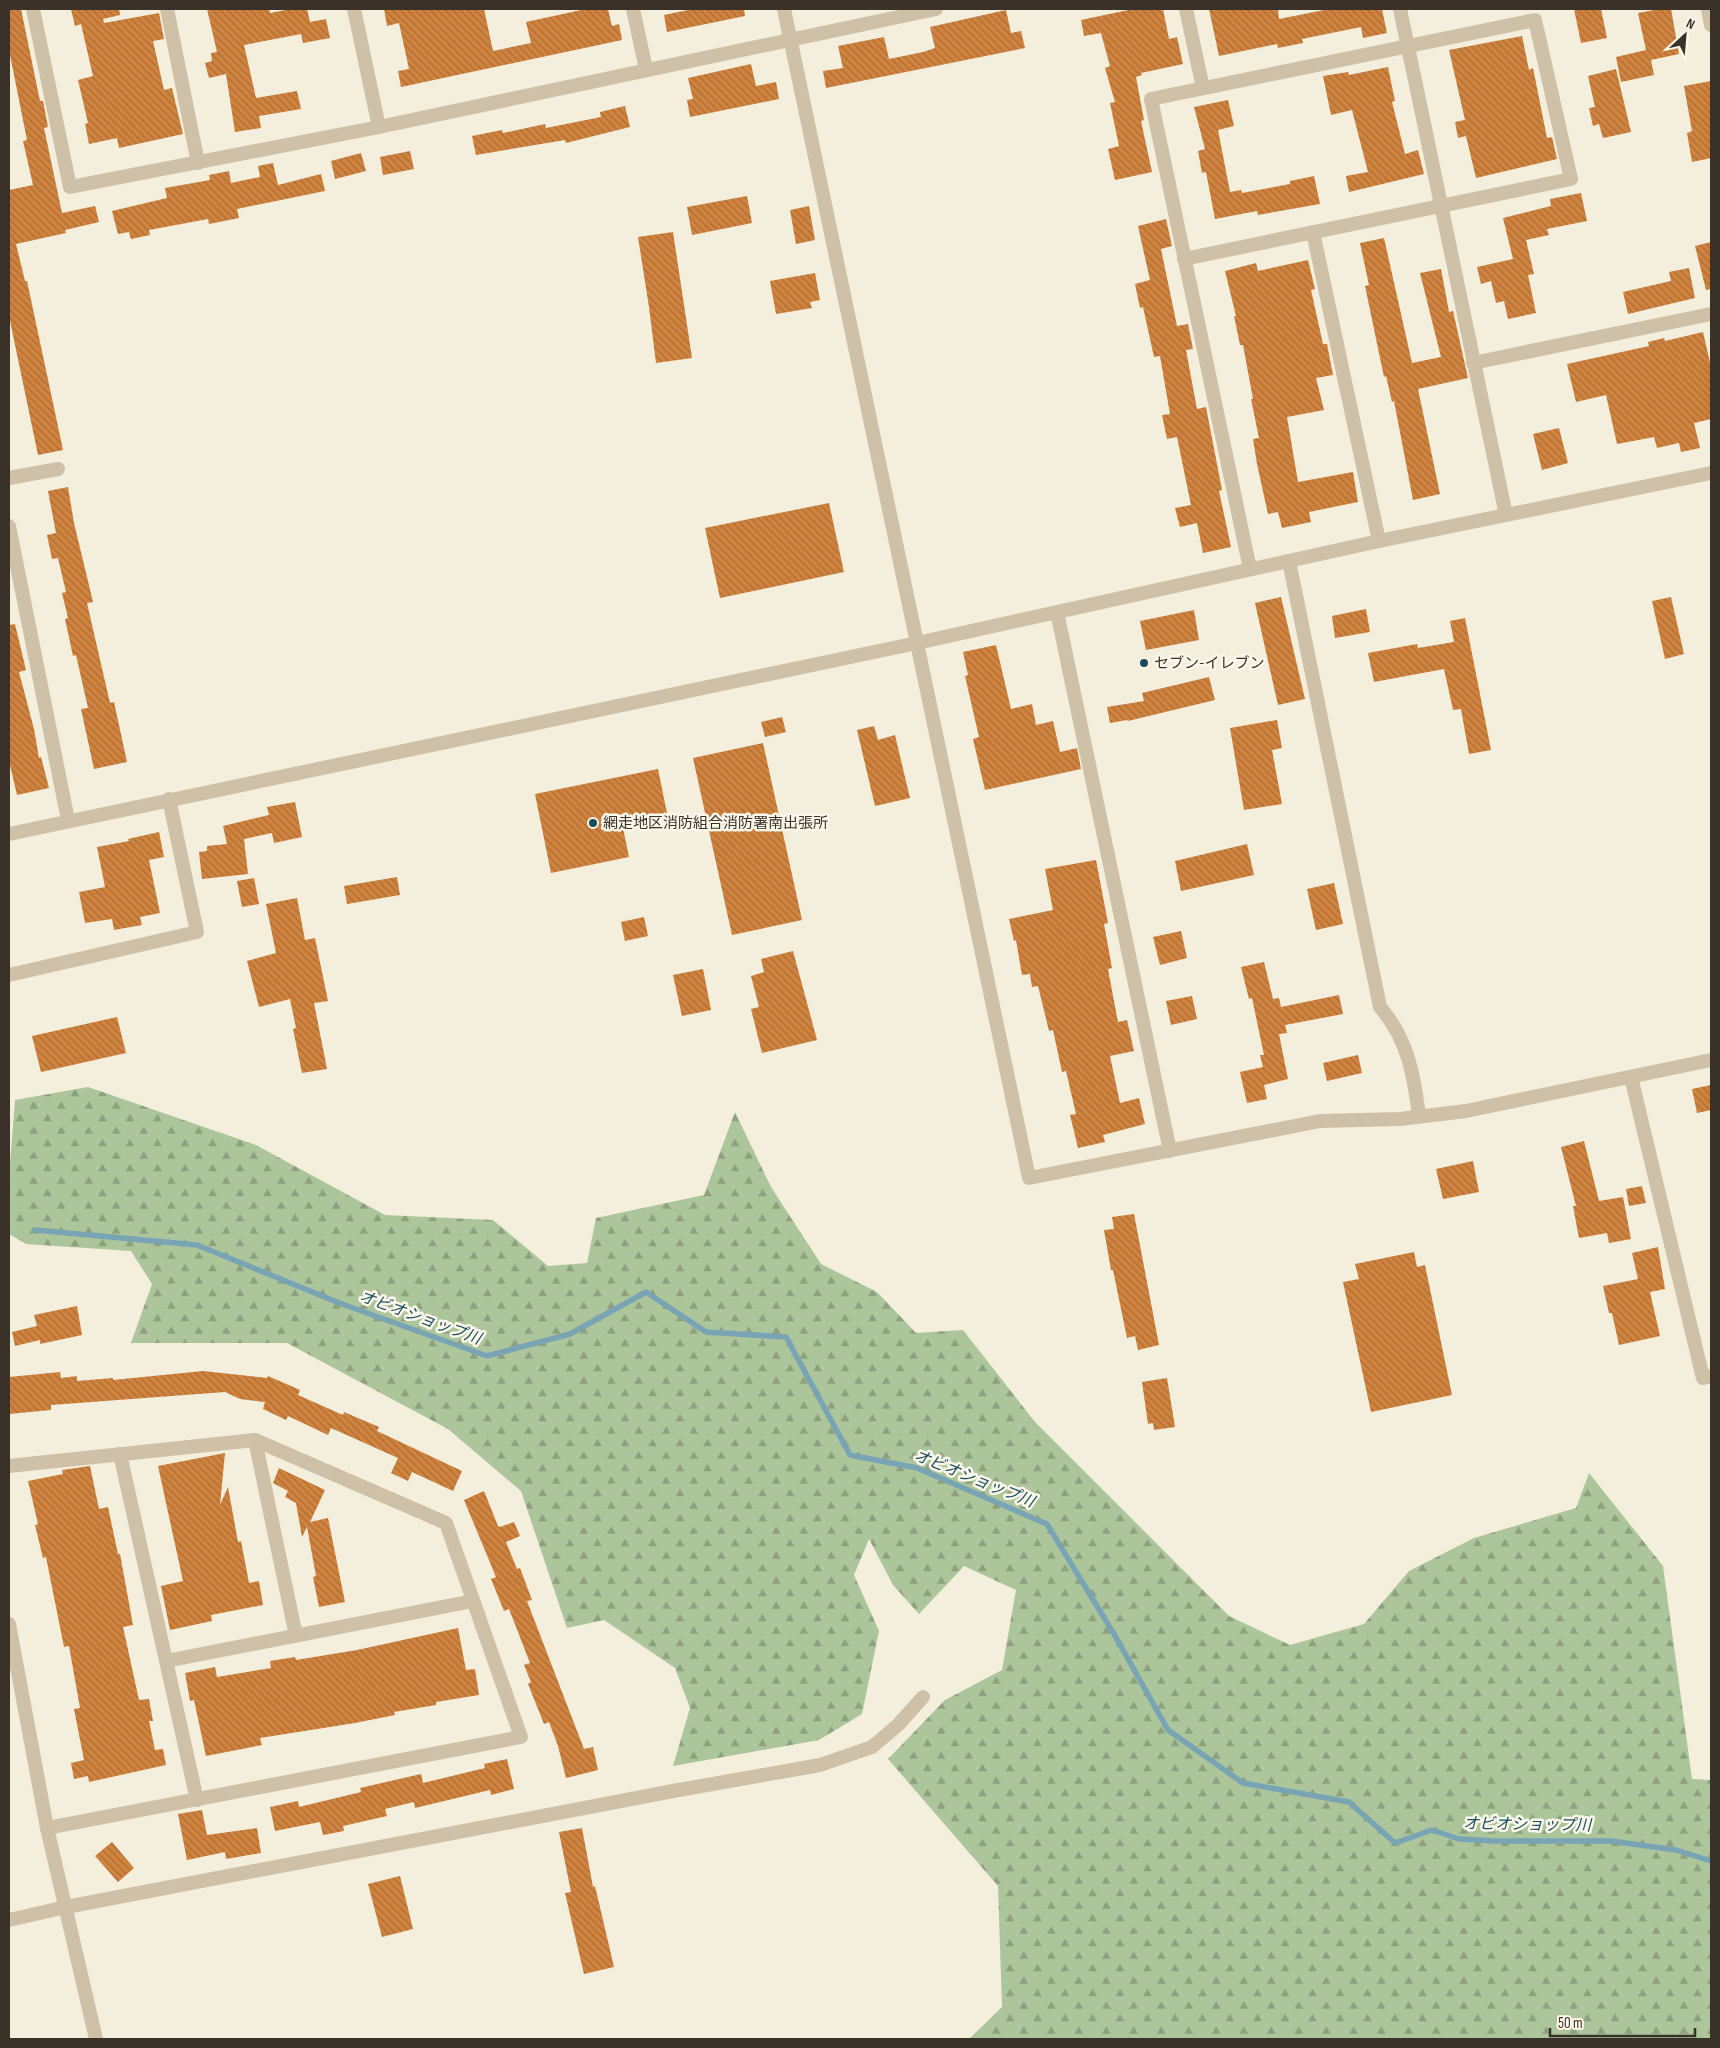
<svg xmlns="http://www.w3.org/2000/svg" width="1720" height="2048" font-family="'Sofia Sans Condensed','Noto Sans JP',sans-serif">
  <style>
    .forest { fill: url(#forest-firs) }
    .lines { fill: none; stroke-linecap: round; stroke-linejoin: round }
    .stream { stroke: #78a4b4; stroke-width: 5.5 }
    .building { fill: url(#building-back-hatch) }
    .minor { stroke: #cec1a7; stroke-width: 14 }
    .tertiary { stroke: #cec1a7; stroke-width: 14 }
    .poi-dot { fill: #194b5f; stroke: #fbf7e9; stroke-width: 2 }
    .labels { text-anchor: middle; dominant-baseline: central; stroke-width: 5; stroke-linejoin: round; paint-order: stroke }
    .poi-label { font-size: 15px; fill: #3a3228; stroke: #fbf7e9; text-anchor: start }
    .water-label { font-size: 16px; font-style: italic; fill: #194b5f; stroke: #fbf7e9 }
  </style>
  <defs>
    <pattern id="forest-firs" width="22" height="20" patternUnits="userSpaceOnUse" patternTransform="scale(1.25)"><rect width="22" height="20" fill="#adc59b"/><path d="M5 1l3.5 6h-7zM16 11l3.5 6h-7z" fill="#8ea17e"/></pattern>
    <pattern id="building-back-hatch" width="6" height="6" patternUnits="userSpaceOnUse" patternTransform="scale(1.25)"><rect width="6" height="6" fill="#d0833e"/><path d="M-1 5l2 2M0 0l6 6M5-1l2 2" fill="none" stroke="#aa6c34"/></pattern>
  </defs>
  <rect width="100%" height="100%" fill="#f4eedc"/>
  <path class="forest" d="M 88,1087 L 256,1145 L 385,1215 L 493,1220 L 548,1266 L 587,1263 L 596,1218 L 704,1195 L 735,1112 L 771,1187 L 821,1264 L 877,1292 L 916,1333 L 963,1330 L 1035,1422 L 1229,1616 L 1290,1645 L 1364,1624 L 1409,1571 L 1474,1538 L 1576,1508 L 1589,1473 L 1663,1566 L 1692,1779 L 1711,1780 L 1711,2039 L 969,2039 L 1002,2007 L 998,1886 L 888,1759 L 945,1700 L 1002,1670 L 1016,1590 L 964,1566 L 919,1614 L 893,1585 L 869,1539 L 854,1575 L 879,1631 L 862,1714 L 819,1740 L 673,1766 L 690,1708 L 675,1668 L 604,1620 L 567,1628 L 521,1491 L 448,1429 L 287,1343 L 131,1343 L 152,1284 L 131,1251 L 26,1244 L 9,1234 L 9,1176 L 15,1100 Z"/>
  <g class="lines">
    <path class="stream" d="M 35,1230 L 197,1245 L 342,1304 L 487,1356 L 570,1334 L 646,1292 L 706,1332 L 786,1337 L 850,1455 L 917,1468 L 1047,1524 L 1114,1634 L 1168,1730 L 1243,1783 L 1349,1802 L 1395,1843 L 1432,1830 L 1459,1839 L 1494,1841 L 1611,1841 L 1676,1850 L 1711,1861"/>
  </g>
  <g class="building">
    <path d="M 9,9 L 21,9 L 40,101 L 43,101 L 48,127 L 44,128 L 62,213 L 95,206 L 99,222 L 65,230 L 66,233 L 16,244 L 25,281 L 27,281 L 63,450 L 38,455 L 9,316 L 9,190 L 33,185 L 23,141 L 27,140 L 9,50 Z"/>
    <path d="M 71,9 L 119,9 L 120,15 L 103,19 L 104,23 L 159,13 L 164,39 L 153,41 L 164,90 L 172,88 L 183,134 L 119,148 L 117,138 L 89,144 L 85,124 L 88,123 L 78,80 L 93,76 L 81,24 L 75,26 Z"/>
    <path d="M 207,9 L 269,9 L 270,13 L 291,9 L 307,9 L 310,22 L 326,19 L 330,38 L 303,43 L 301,34 L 244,45 L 256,98 L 297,91 L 301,109 L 259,116 L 261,128 L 235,132 L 226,74 L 209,78 L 205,63 L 212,61 L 211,53 L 217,52 Z"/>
    <path d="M 384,9 L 484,9 L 493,51 L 531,43 L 526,22 L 586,9 L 608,9 L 612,26 L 619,24 L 622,40 L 401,87 L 398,71 L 409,69 L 399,23 L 387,26 Z"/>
    <path d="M 693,9 L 744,9 L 745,16 L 667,32 L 664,15 Z"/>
    <path d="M 1133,9 L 1163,9 L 1169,39 L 1177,37 L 1183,64 L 1141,73 L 1142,75 L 1136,77 L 1144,120 L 1141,121 L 1152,172 L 1115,180 L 1108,149 L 1119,146 L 1110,103 L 1115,102 L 1105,68 L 1110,66 L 1101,33 L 1084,36 L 1081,20 Z"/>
    <path d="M 1209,9 L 1278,9 L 1279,19 L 1329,9 L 1382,9 L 1387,33 L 1363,38 L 1361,27 L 1302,39 L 1303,43 L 1278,48 L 1277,44 L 1219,56 Z"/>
    <path d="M 1574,9 L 1601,9 L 1607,38 L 1581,43 Z"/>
    <path d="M 1660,9 L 1671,9 L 1679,54 L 1651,60 L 1654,75 L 1621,82 L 1616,57 L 1646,50 L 1638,13 Z"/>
    <path d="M 1006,10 L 1011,33 L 1021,31 L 1025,48 L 826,88 L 823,71 L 843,68 L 838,46 L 884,37 L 889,59 L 923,52 L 935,48 L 930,27 Z"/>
    <path d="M 1522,36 L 1529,70 L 1533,68 L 1547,138 L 1552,137 L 1557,159 L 1476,178 L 1466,136 L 1458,138 L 1455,122 L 1465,120 L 1449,50 Z"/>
    <path d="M 751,64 L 756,86 L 776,82 L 779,99 L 690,117 L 687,100 L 693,99 L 688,78 Z"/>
    <path d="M 1388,67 L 1395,101 L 1392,102 L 1405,154 L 1418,150 L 1424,174 L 1349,192 L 1346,176 L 1368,172 L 1352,110 L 1331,115 L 1323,76 L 1348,72 L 1349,75 Z"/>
    <path d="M 1616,69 L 1631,132 L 1603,138 L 1599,124 L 1593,126 L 1589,108 L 1595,107 L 1588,76 Z"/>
    <path d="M 1711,81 L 1711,158 L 1692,162 L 1687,133 L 1692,131 L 1684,86 Z"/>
    <path d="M 1228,100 L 1234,126 L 1218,130 L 1230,192 L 1241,190 L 1242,193 L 1290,184 L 1290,181 L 1314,176 L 1320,204 L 1258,215 L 1257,211 L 1215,219 L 1206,172 L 1202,173 L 1198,151 L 1205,149 L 1194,107 Z"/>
    <path d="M 625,106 L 630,127 L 566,143 L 565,140 L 476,155 L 472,136 L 502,130 L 503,133 L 545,124 L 546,128 L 601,117 L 600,112 Z"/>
    <path d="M 410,151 L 414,169 L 383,175 L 380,157 Z"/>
    <path d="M 361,153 L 366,171 L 335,179 L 331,161 Z"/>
    <path d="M 273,163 L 278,185 L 321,174 L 325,191 L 237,209 L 239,218 L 209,224 L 208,219 L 149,230 L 150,235 L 131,239 L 129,232 L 118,234 L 112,211 L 167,198 L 165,188 L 210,180 L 209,175 L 229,171 L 231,183 L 260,177 L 258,166 Z"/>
    <path d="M 1581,193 L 1587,221 L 1547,229 L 1549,235 L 1526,240 L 1534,274 L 1528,275 L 1536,313 L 1508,319 L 1504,301 L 1496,303 L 1491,281 L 1481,284 L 1477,267 L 1513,259 L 1503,218 L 1551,206 L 1550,199 Z"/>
    <path d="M 747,196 L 752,223 L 692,235 L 687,207 Z"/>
    <path d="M 809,206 L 815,240 L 796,244 L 790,210 Z"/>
    <path d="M 1166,219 L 1172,246 L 1161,249 L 1177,326 L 1188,324 L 1193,349 L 1186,350 L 1197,409 L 1206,407 L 1222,490 L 1219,491 L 1231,547 L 1203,553 L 1197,523 L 1180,527 L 1175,508 L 1191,505 L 1177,437 L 1167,439 L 1162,415 L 1170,414 L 1160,356 L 1154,357 L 1143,307 L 1140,308 L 1135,284 L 1150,280 L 1138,226 Z"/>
    <path d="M 673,232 L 692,358 L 656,363 L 649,307 L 638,237 Z"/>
    <path d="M 1384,238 L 1412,363 L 1441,357 L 1420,273 L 1441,269 L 1449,312 L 1453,311 L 1468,378 L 1418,389 L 1440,494 L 1413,500 L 1394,401 L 1392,402 L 1386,376 L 1384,377 L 1365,286 L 1369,285 L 1360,243 Z"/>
    <path d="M 1711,242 L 1711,289 L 1706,290 L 1695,246 Z"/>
    <path d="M 1308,260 L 1315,289 L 1311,290 L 1323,344 L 1327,344 L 1333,375 L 1316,378 L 1324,410 L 1287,417 L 1298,482 L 1353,472 L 1358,502 L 1309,512 L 1311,522 L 1282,528 L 1278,512 L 1268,514 L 1257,464 L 1253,439 L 1259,438 L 1251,399 L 1253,399 L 1243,345 L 1240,345 L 1234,316 L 1236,316 L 1225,271 L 1256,263 L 1258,271 Z"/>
    <path d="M 1689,268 L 1695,298 L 1628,314 L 1623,292 L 1671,281 L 1669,272 Z"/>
    <path d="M 815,273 L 820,300 L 810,302 L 812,308 L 776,314 L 770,281 Z"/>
    <path d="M 1703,332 L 1711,367 L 1711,419 L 1694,423 L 1700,448 L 1681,452 L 1679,443 L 1657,448 L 1654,437 L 1617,444 L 1606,395 L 1576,402 L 1567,364 L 1649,346 L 1648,342 L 1664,338 L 1665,341 Z"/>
    <path d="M 1559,428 L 1568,463 L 1542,470 L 1533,434 Z"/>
    <path d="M 68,487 L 74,523 L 93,602 L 87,603 L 110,703 L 114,702 L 127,762 L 94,769 L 81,709 L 88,708 L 76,655 L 73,656 L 65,619 L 68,618 L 62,593 L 66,592 L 58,558 L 52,559 L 47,535 L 56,533 L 48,491 Z"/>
    <path d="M 829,503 L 844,572 L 720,598 L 705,528 Z"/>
    <path d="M 1281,597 L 1305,699 L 1278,705 L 1255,603 Z"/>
    <path d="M 1671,597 L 1684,654 L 1665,659 L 1652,601 Z"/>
    <path d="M 1366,609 L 1370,632 L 1335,638 L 1332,616 Z"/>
    <path d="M 1194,610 L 1199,640 L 1146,650 L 1140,621 Z"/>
    <path d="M 1465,618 L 1491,750 L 1469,754 L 1461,709 L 1453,710 L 1444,669 L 1374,682 L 1368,653 L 1417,644 L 1418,648 L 1454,642 L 1450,621 Z"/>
    <path d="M 15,624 L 26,670 L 19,672 L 34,729 L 39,758 L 41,757 L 49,788 L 17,795 L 9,761 L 9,625 Z"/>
    <path d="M 996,645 L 1011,709 L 1032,704 L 1036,725 L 1053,721 L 1060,752 L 1077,748 L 1081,769 L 985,790 L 973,739 L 979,737 L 965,676 L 968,675 L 963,652 Z"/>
    <path d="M 1209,677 L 1215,700 L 1128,721 L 1127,720 L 1110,723 L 1107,707 L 1144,701 L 1142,693 Z"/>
    <path d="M 782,717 L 786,732 L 765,737 L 761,722 Z"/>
    <path d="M 1277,720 L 1282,748 L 1272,750 L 1282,804 L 1244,810 L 1230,728 Z"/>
    <path d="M 874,726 L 878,740 L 895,735 L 910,798 L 875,806 L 857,730 Z"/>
    <path d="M 763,743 L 802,920 L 732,935 L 693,758 Z"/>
    <path d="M 658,769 L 668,818 L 623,828 L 629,857 L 551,873 L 535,794 Z"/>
    <path d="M 295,802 L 302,837 L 274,843 L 272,833 L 244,839 L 248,874 L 202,879 L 199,852 L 207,851 L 207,846 L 227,844 L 223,826 L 269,815 L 267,807 Z"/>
    <path d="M 159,832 L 164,857 L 149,860 L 160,913 L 140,917 L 142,925 L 114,930 L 112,919 L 85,923 L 79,892 L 105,887 L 97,847 L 129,841 L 128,839 Z"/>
    <path d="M 1247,844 L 1254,875 L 1181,891 L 1175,861 Z"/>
    <path d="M 1096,860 L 1108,923 L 1104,924 L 1112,968 L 1108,969 L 1118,1022 L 1127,1020 L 1134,1051 L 1110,1056 L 1120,1103 L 1139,1098 L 1145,1124 L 1103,1135 L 1105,1142 L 1078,1148 L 1070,1115 L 1076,1114 L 1066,1071 L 1062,1072 L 1053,1030 L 1049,1031 L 1038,986 L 1032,987 L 1030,974 L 1022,975 L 1016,940 L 1014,941 L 1009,919 L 1053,910 L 1045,869 Z"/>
    <path d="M 397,877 L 400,895 L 347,904 L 344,886 Z"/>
    <path d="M 254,878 L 259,904 L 242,907 L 237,881 Z"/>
    <path d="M 1334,883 L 1343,924 L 1316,930 L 1307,889 Z"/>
    <path d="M 297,898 L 305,940 L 315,938 L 328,1001 L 314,1003 L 327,1069 L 302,1073 L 293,1029 L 296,1028 L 290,999 L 259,1007 L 247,961 L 276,953 L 266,904 Z"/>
    <path d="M 644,917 L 648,936 L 625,941 L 621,922 Z"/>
    <path d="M 1181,931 L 1187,958 L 1160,965 L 1153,937 Z"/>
    <path d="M 793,951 L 817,1040 L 762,1053 L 751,1009 L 759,1007 L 751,976 L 764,972 L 761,959 Z"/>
    <path d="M 1264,962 L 1273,999 L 1279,998 L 1281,1007 L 1339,995 L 1343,1014 L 1285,1025 L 1287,1033 L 1279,1034 L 1288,1079 L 1264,1085 L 1267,1099 L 1247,1103 L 1240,1072 L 1263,1067 L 1260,1055 L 1264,1055 L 1252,998 L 1249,999 L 1241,967 Z"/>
    <path d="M 703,969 L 711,1010 L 682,1016 L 673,975 Z"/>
    <path d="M 1192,996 L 1197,1019 L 1171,1025 L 1166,1001 Z"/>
    <path d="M 117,1017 L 126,1053 L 41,1072 L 32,1036 Z"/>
    <path d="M 1358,1055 L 1362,1073 L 1327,1081 L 1323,1063 Z"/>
    <path d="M 1711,1085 L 1711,1110 L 1697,1113 L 1692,1089 Z"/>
    <path d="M 1584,1141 L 1599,1201 L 1623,1197 L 1631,1239 L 1609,1243 L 1607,1233 L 1579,1238 L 1573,1206 L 1576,1206 L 1561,1147 Z"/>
    <path d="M 1473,1161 L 1479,1192 L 1443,1199 L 1436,1169 Z"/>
    <path d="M 1642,1186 L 1646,1203 L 1629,1206 L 1626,1189 Z"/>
    <path d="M 1134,1214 L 1159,1345 L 1138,1350 L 1135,1336 L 1127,1338 L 1113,1270 L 1111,1270 L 1104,1230 L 1114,1229 L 1112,1217 Z"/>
    <path d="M 1658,1247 L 1665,1289 L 1650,1292 L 1660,1336 L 1619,1345 L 1612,1313 L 1609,1313 L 1603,1286 L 1638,1279 L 1632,1253 Z"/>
    <path d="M 1414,1252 L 1417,1267 L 1425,1265 L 1452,1395 L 1371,1412 L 1343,1282 L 1359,1279 L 1355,1264 Z"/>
    <path d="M 77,1306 L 82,1335 L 40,1344 L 40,1340 L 15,1346 L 12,1332 L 37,1326 L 34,1315 Z"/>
    <path d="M 203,1371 L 267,1378 L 268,1376 L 300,1390 L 298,1395 L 343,1415 L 344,1412 L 379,1427 L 377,1431 L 462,1471 L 453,1491 L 412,1472 L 408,1481 L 391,1473 L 398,1458 L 331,1428 L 328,1435 L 288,1416 L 286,1420 L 263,1409 L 265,1402 L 240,1399 L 225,1392 L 51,1405 L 51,1410 L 9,1414 L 9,1377 L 60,1372 L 61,1378 L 77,1376 L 77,1381 L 113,1378 L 113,1380 Z"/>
    <path d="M 1167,1378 L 1175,1427 L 1154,1430 L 1153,1423 L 1148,1424 L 1142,1382 Z"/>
    <path d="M 225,1453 L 220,1505 L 228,1487 L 238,1542 L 241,1541 L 249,1583 L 259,1581 L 263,1605 L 211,1615 L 212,1621 L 170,1630 L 161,1586 L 183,1581 L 158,1466 Z"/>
    <path d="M 90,1466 L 99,1509 L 108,1507 L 118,1554 L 120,1554 L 133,1625 L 123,1627 L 139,1700 L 149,1699 L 153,1721 L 149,1721 L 155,1750 L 163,1749 L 166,1765 L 89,1782 L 88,1776 L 74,1779 L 71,1763 L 84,1760 L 74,1709 L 80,1708 L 69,1646 L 64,1647 L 46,1557 L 43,1558 L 35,1525 L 38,1524 L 28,1481 L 63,1474 L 62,1470 Z"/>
    <path d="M 279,1468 L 325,1490 L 310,1522 L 328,1518 L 345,1602 L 319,1607 L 313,1577 L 316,1576 L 307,1527 L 302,1537 L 296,1503 L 285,1497 L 288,1491 L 273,1483 Z"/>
    <path d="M 484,1491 L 498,1526 L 500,1527 L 514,1522 L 520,1536 L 506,1542 L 517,1569 L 520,1568 L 532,1600 L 527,1601 L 584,1749 L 593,1747 L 598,1770 L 566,1778 L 558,1746 L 549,1722 L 544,1724 L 528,1684 L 531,1682 L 524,1665 L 530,1663 L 509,1609 L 504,1611 L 491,1579 L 496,1577 L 464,1500 Z"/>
    <path d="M 458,1628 L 466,1670 L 475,1669 L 479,1695 L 436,1702 L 436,1705 L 394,1712 L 395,1715 L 355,1723 L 260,1738 L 262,1745 L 206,1756 L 194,1700 L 190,1701 L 185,1673 L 215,1667 L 217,1677 L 271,1668 L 270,1661 L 295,1657 L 296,1660 L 357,1650 Z"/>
    <path d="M 507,1759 L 514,1789 L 491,1795 L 490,1790 L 415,1808 L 414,1802 L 385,1809 L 387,1816 L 343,1826 L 344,1831 L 323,1835 L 320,1822 L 275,1831 L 270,1807 L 298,1801 L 299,1807 L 361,1792 L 360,1788 L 421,1774 L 423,1783 L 485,1768 L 484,1764 Z"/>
    <path d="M 202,1810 L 207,1835 L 257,1828 L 261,1853 L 226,1859 L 225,1852 L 187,1860 L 178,1814 Z"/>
    <path d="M 582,1828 L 593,1887 L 595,1886 L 614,1967 L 584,1974 L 565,1893 L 571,1892 L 559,1832 Z"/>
    <path d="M 112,1842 L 134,1868 L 118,1882 L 95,1856 Z"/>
    <path d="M 400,1876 L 413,1929 L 382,1937 L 368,1884 Z"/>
  </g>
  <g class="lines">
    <g class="minor">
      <path d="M 33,9 L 70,187 L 379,127 L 936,9"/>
      <path d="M 167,9 L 198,163"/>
      <path d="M 354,9 L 379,127"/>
      <path d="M 633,9 L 646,69"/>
      <path d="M 1186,9 L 1203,88"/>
      <path d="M 1400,9 L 1506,515"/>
      <path d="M 1708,9 L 1711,25"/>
      <path d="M 1313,232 L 1379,541"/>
      <path d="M 1184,259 L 1571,179 L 1535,20 L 1151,99 L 1250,569"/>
      <path d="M 1473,363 L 1711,314"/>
      <path d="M 9,478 L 58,469"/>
      <path d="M 9,526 L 68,820"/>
      <path d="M 1289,561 L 1380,1007 C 1408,1039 1414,1076 1419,1116"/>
      <path d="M 1057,612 L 1170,1151"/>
      <path d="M 917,643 L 1029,1178 L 1320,1121 L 1400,1119 L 1466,1111 L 1711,1060"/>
      <path d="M 9,975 L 197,932 L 169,799"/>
      <path d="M 1631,1077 L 1703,1378 L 1711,1376"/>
      <path d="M 255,1440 L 296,1636"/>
      <path d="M 120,1454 L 197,1800"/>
      <path d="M 9,1466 L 255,1440 L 446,1523 L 521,1737 L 47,1828"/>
      <path d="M 166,1661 L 473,1601"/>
      <path d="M 9,1920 L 66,1907 L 673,1791 L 820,1765 L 872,1747 L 898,1725 L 923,1697"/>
    </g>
    <g class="tertiary">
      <path d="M 784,9 L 917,643"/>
      <path d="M 9,834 L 917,643 L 1379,541 L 1711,473"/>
      <path d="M 9,1624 L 47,1828 L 96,2039"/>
    </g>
  </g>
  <g class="poi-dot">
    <circle cx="1144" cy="663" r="5"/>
    <circle cx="593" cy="823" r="5"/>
  </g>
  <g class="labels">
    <g class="poi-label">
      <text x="1154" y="663">セブン-イレブン</text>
      <text x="603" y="823">網走地区消防組合消防署南出張所</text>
    </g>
    <g class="water-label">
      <text transform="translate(420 1318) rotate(20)">オビオショップ川</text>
      <text transform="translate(974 1479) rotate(22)">オビオショップ川</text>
      <text transform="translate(1527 1825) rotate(1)">オビオショップ川</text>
    </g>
  </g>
  <rect width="1720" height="2048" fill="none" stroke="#3a3228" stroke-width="20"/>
  <g transform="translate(1685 35) rotate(26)" stroke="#fbf7e9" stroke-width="4" paint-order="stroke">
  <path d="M0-4L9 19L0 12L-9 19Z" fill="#3a3228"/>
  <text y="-8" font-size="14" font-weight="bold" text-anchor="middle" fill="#3a3228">N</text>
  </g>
  <path d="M1550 2028v8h145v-8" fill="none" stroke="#3a3228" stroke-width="2.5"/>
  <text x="1558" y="2028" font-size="15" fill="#3a3228" stroke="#fbf7e9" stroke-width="4" paint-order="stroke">50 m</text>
</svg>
